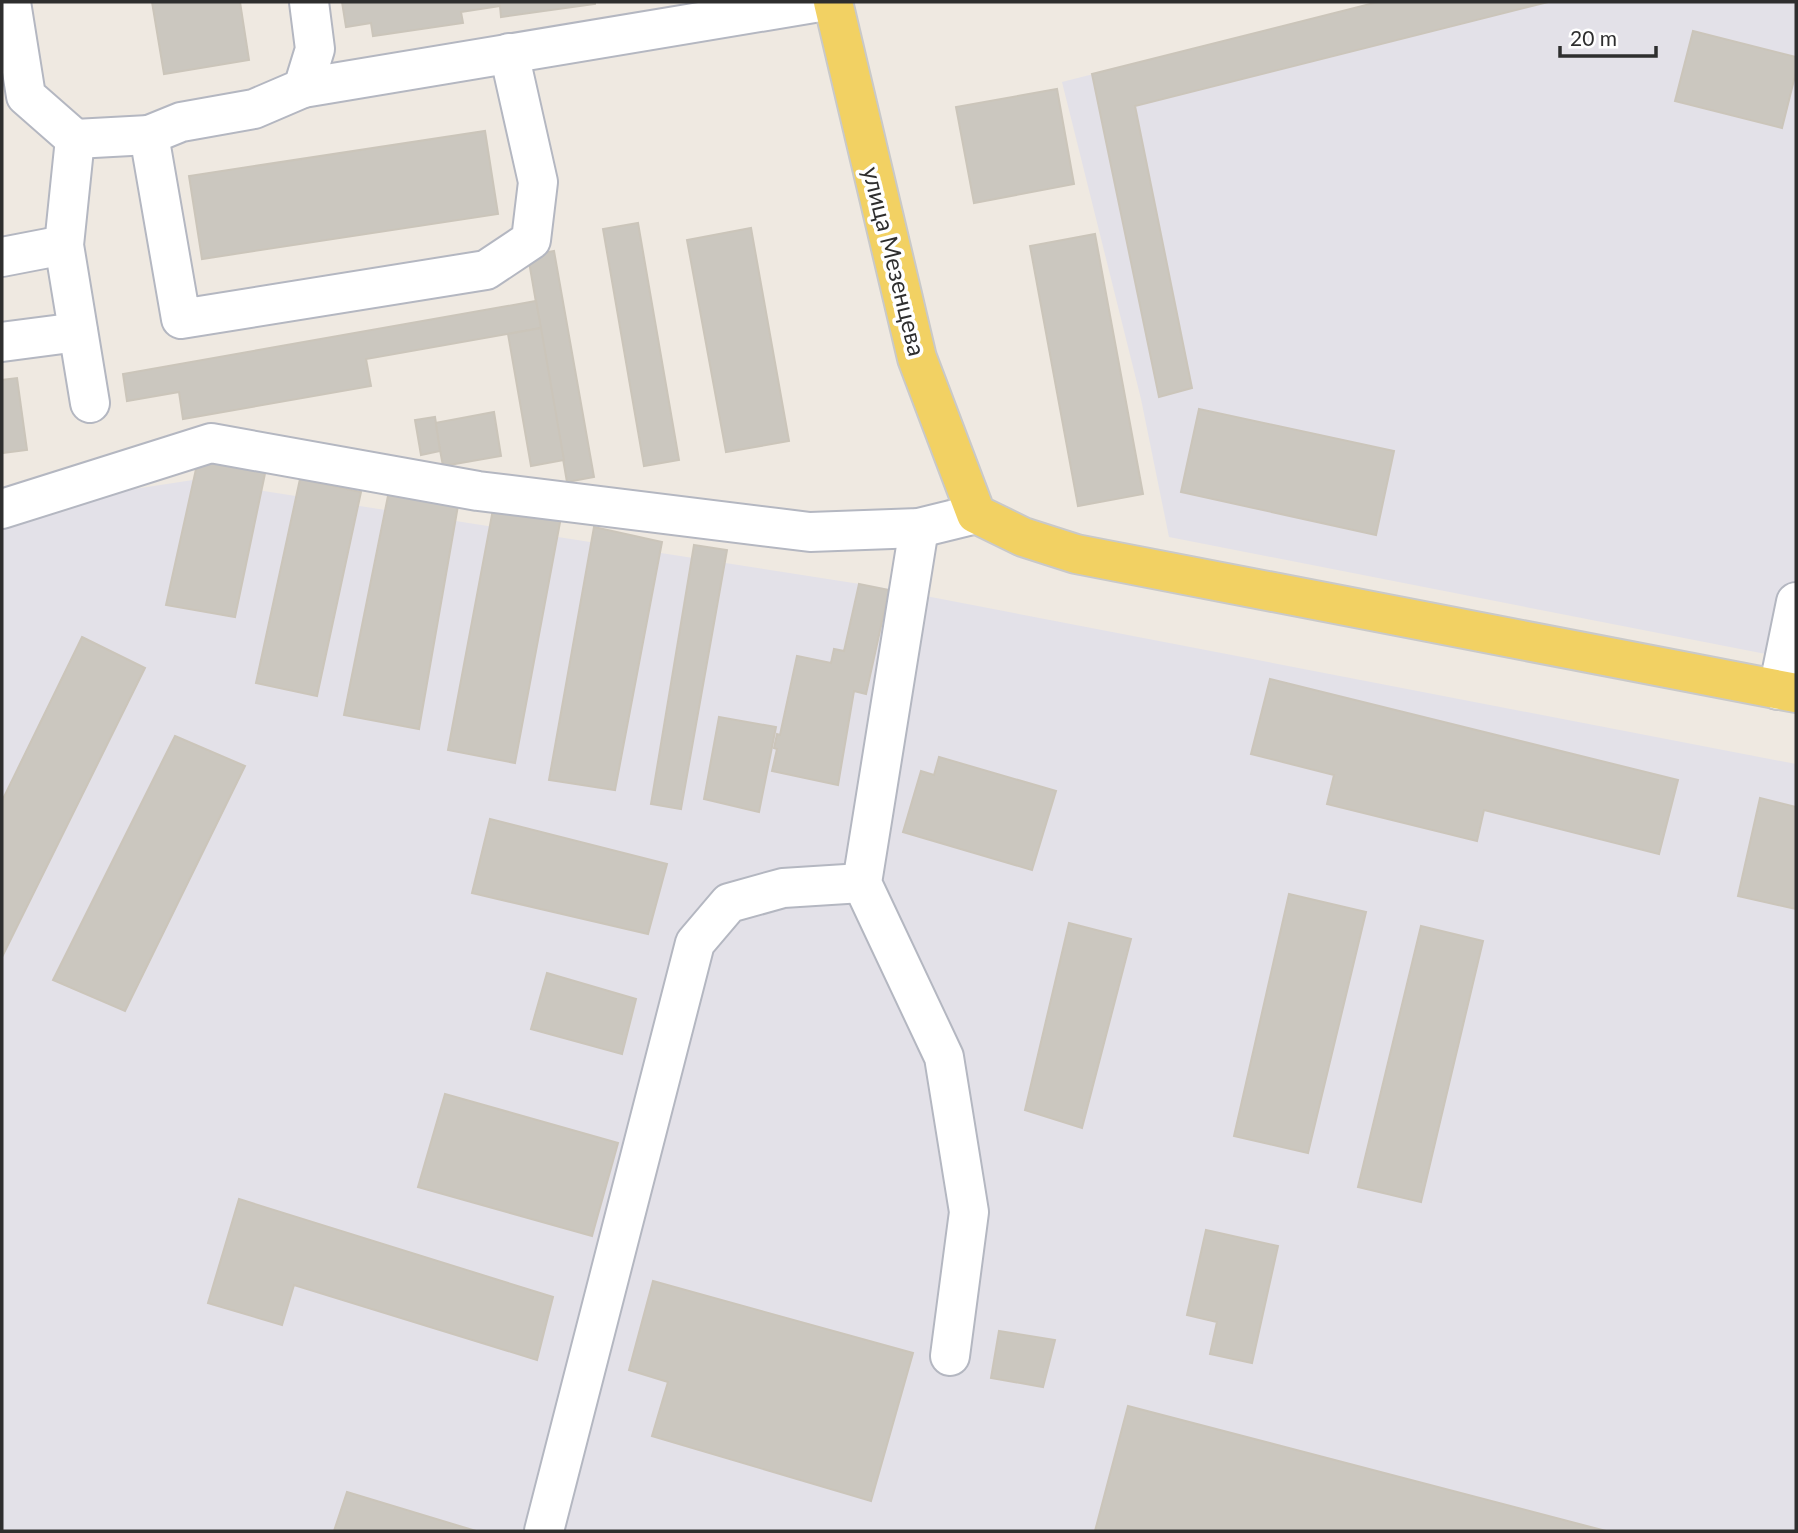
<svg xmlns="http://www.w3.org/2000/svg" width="1798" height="1533" font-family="Lato,sans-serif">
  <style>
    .industrial { fill: #e3e1e8 }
    .building { fill: #cbc7bf; stroke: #cbc5ba; stroke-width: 2 }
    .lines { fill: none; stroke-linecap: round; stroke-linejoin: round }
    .minor-casing { stroke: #b4b7c1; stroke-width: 42 }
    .major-casing { stroke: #c9c9c9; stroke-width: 42 }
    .minor { stroke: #fff; stroke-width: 38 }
    .major { stroke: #f2d163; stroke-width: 38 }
    .labels { text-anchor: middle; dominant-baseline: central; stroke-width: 7; stroke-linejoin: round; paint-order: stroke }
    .street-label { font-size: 24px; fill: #2e2e2e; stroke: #fff }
  </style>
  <rect width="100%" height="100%" fill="#efe9e1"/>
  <g class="industrial">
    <path d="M 1378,2 L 1796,2 L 1796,660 L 1169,537 L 1141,399 L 1062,82 Z"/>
    <path d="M 193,480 L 879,587 L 1796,764 L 1796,1531 L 2,1531 L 2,513 L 16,507 Z"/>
  </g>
  <g class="building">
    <path d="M 152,2 L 240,2 L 249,60 L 164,74 Z"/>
    <path d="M 342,2 L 595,2 L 595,4 L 501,17 L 500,6 L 461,12 L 463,23 L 373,36 L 371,23 L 346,27 Z"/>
    <path d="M 1378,2 L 1548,2 L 1135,106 L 1192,388 L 1159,397 L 1092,74 Z"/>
    <path d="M 1693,31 L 1796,57 L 1796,72 L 1782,128 L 1675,101 Z"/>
    <path d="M 1057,89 L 1074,184 L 974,203 L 956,107 Z"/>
    <path d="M 485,131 L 498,214 L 202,259 L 189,176 Z"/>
    <path d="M 638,223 L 679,460 L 644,466 L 603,229 Z"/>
    <path d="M 751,228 L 789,441 L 726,452 L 687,240 Z"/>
    <path d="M 1095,234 L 1143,494 L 1078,506 L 1030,246 Z"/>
    <path d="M 554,251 L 594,477 L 567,482 L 528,256 Z"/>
    <path d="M 536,301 L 541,328 L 366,359 L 371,386 L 183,419 L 179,392 L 127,401 L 123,374 Z"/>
    <path d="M 541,328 L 564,460 L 531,466 L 508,334 Z"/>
    <path d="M 17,378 L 27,450 L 2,453 L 2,380 Z"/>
    <path d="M 1199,409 L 1394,451 L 1376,535 L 1181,492 Z"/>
    <path d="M 494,412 L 501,456 L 443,466 L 435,423 Z"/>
    <path d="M 435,417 L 440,451 L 421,455 L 415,420 Z"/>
    <path d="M 200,451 L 267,464 L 235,617 L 166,605 Z"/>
    <path d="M 300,479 L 361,492 L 317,696 L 256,683 Z"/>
    <path d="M 390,486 L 459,500 L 419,729 L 344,715 Z"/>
    <path d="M 494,504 L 561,517 L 515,763 L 448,750 Z"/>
    <path d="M 594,527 L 662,542 L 615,790 L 549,780 Z"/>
    <path d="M 694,545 L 727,550 L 681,809 L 651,804 Z"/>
    <path d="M 859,584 L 889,590 L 866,694 L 854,691 L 838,785 L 772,771 L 777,749 L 774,748 L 777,734 L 780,735 L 797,656 L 831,663 L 834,649 L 844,651 Z"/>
    <path d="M 82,637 L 145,668 L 2,957 L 2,801 Z"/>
    <path d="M 1270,679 L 1678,780 L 1659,854 L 1484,810 L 1477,841 L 1327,804 L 1334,775 L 1251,754 Z"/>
    <path d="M 719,717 L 776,727 L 759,812 L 704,799 Z"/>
    <path d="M 175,736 L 245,766 L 125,1011 L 53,980 Z"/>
    <path d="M 939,757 L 1056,791 L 1032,870 L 903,832 L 921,771 L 934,775 Z"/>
    <path d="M 1760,798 L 1796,807 L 1796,909 L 1738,896 Z"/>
    <path d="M 490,819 L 667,864 L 648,934 L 472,893 Z"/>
    <path d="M 1289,894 L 1366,912 L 1308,1153 L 1234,1136 Z"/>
    <path d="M 1069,923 L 1131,939 L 1082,1128 L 1025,1110 Z"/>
    <path d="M 1421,926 L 1483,941 L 1421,1202 L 1358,1187 Z"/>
    <path d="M 547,973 L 636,999 L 622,1054 L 531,1029 Z"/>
    <path d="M 445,1094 L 618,1143 L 592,1236 L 418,1187 Z"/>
    <path d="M 239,1199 L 553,1297 L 537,1360 L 294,1285 L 282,1325 L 208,1303 Z"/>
    <path d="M 1206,1230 L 1278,1246 L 1252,1363 L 1210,1354 L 1217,1322 L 1187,1315 Z"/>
    <path d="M 653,1281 L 913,1353 L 871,1501 L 652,1436 L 668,1382 L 629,1370 Z"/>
    <path d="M 999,1331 L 1055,1340 L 1043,1387 L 991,1378 Z"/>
    <path d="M 1128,1406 L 1606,1531 L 1095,1531 Z"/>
    <path d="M 347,1492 L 476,1531 L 334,1531 Z"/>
  </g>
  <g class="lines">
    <g class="minor-casing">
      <g id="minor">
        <path d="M 11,2 L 26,96 L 75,139 L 149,135"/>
        <path d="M 309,2 L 315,49 L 303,88 L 254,109 L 181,122 L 149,135 L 181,319 L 486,270 L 531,240 L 538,182 L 509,53"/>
        <path d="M 303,88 L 820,2"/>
        <path d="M 75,139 L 64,245 L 90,403"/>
        <path d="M 2,257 L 64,245"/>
        <path d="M 2,342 L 78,332"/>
        <path d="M 2,509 L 211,443 L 478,491 L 810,532 L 919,528 L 976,514"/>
        <path d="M 919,528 L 862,883 L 944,1057 L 969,1212 L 950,1356"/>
        <path d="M 1778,690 L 1796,602"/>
        <path d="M 544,1531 L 695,943 L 729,903 L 783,888 L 862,883"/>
      </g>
    </g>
    <g class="major-casing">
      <path id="major" d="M 833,2 L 917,358 L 976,514 L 1023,537 L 1076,554 L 1796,693"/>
    </g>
    <use href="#minor" class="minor"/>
    <use href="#major" class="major"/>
  </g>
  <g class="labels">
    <g class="street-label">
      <text transform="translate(895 261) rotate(76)">улица Мезенцева</text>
    </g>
  </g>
  <rect width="1798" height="1533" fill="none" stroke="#2e2e2e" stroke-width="7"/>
  <path d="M1560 46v10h96v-10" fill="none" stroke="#2e2e2e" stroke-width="3.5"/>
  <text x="1570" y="46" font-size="21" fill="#2e2e2e" stroke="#ffffff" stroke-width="5" paint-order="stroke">20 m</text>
</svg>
